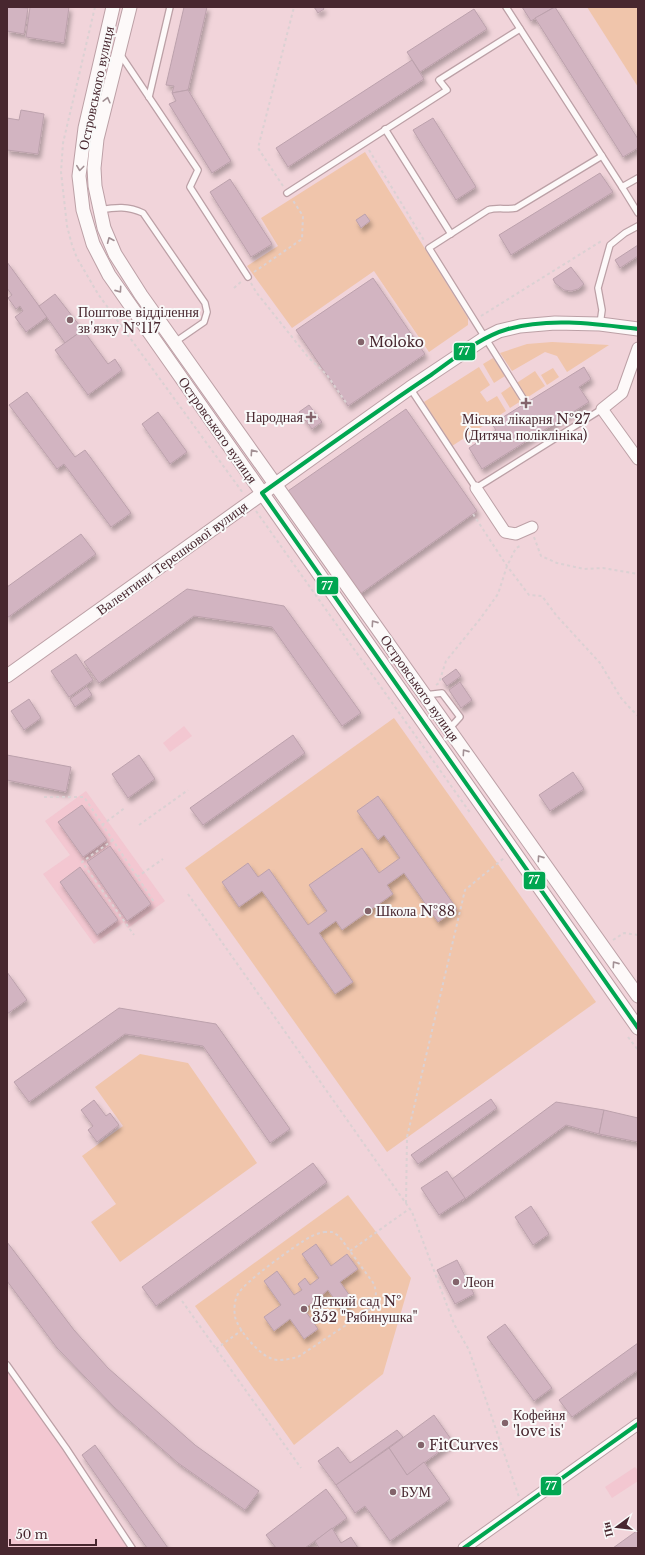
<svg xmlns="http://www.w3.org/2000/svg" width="645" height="1555" font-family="'Libre Baskerville',serif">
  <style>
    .built { fill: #f3c7d1 }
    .green { fill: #f0c5ab }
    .building { fill: #d2b4c1; stroke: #bca1ac; filter: url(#shadow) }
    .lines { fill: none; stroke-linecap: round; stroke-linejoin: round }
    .service-casing { stroke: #bca0a6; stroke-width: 8 }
    .minor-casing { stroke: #bca0a6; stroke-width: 13 }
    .tertiary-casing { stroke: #bca0a6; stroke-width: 15 }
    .path { stroke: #dbd1d3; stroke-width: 2; stroke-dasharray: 3 3; stroke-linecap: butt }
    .service { stroke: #fdf9f9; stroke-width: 5.5 }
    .minor { stroke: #fdf9f9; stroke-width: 11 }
    .tertiary { stroke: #fdf9f9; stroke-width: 13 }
    .bus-1-casing { stroke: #f9f9f9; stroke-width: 7 }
    .bus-1 { stroke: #00a651; stroke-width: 4 }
    .oneway { stroke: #a29094 }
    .poi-dot { fill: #83646b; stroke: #f9f9f9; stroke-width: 1.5 }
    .labels { text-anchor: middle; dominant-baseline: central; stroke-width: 4; stroke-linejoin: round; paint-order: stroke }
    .street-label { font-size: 14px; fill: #48272f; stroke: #f9f9f9 }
    .poi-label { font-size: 14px; fill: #48272f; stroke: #f9f9f9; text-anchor: start }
    .line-badge { stroke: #f9f9f9; stroke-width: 1.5 }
    .badge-label { font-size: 11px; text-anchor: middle; font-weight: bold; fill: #fff }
  </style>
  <defs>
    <filter id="shadow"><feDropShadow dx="2.5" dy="4.5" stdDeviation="2" flood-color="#0004"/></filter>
  </defs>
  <rect width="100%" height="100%" fill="#f1d4da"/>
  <g class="built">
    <path d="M 184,726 L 192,736 L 170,752 L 163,743 Z"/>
    <path d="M 86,791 L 165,901 L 128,928 L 124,922 L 94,944 L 43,874 L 70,855 L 45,821 Z"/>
    <path d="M 7,1365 L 132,1548 L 7,1548 Z"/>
    <path d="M 635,1467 L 638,1470 L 638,1481 L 612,1498 L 605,1487 Z"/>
  </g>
  <g class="green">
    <path d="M 587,7 L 638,7 L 638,87 Z"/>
    <path d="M 365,152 L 468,318 L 468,325 L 429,352 L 374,271 L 292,328 L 247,266 L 278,246 L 261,218 Z"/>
    <path d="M 552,342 L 609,345 L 567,372 L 557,356 L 545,352 L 512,371 L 500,353 L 527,344 Z"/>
    <path d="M 493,358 L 505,376 L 494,383 L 483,364 Z"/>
    <path d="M 479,367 L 490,385 L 480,392 L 487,402 L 497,396 L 506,411 L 452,446 L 424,402 Z"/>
    <path d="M 553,368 L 559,377 L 547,385 L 541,375 Z"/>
    <path d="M 535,371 L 545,386 L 525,399 L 515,384 Z"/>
    <path d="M 511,386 L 521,401 L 510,408 L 501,393 Z"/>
    <path d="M 394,718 L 596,1002 L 387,1152 L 185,868 Z"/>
    <path d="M 140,1054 L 188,1063 L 257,1163 L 120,1262 L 91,1222 L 116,1204 L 82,1156 L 123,1126 L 95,1087 Z"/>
    <path d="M 348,1195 L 411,1278 L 383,1374 L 294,1445 L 195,1306 Z"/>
  </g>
  <g class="building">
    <path d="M 7,7 L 28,8 L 24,34 L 7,31 Z"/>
    <path d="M 30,7 L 69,7 L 64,43 L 26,37 Z"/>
    <path d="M 184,7 L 207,7 L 188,90 L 172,93 L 174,86 L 166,85 Z"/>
    <path d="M 314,7 L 323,7 L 324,9 L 318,13 Z"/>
    <path d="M 522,7 L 554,7 L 531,21 Z"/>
    <path d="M 555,7 L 638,139 L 638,148 L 623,157 L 535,18 Z"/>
    <path d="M 474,9 L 487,29 L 420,72 L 407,52 Z"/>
    <path d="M 412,60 L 424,79 L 288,167 L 276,148 Z"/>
    <path d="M 188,90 L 231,161 L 212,173 L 169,104 L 176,101 L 172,93 Z"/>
    <path d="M 21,110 L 44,114 L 38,154 L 7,150 L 7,118 L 19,120 Z"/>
    <path d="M 433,118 L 476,187 L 456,200 L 413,130 Z"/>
    <path d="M 600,173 L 613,192 L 511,255 L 499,235 Z"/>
    <path d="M 230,179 L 272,244 L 251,257 L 210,192 Z"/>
    <path d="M 365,214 L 370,221 L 361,228 L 356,220 Z"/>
    <path d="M 638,245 L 638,256 L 620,268 L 615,260 Z"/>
    <path d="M 7,262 L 47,317 L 26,332 L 15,317 L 23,311 L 20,306 L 16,309 L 8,298 L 12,295 L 7,288 Z"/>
    <path d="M 571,267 L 584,284 L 578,289 L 571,291 L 564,290 L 555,283 L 553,279 Z"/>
    <path d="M 373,278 L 425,354 L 348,406 L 296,330 Z"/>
    <path d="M 55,294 L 83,330 L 65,343 L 39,306 Z"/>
    <path d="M 83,330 L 108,364 L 115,359 L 122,370 L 88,395 L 55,350 Z"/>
    <path d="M 584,367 L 591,379 L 579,387 L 589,402 L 482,469 L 469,448 L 496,430 L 492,424 Z"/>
    <path d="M 27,392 L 75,457 L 85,450 L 131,513 L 111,527 L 64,464 L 57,469 L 9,405 Z"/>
    <path d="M 309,405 L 322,422 L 312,429 L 299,412 Z"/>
    <path d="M 406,409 L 477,511 L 357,596 L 285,493 Z"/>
    <path d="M 158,412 L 187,452 L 170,464 L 142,424 Z"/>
    <path d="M 81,534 L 96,554 L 7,618 L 7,587 Z"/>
    <path d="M 187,589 L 284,606 L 361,713 L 342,726 L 272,627 L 194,616 L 99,683 L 84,662 Z"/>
    <path d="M 76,654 L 93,680 L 69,697 L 51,671 Z"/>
    <path d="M 456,669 L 461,676 L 447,686 L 442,679 Z"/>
    <path d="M 460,682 L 472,700 L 461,708 L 449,690 Z"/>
    <path d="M 87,687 L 92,695 L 75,707 L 70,699 Z"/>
    <path d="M 29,699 L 41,718 L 24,730 L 11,711 Z"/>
    <path d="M 293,735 L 305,753 L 203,825 L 190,808 Z"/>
    <path d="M 7,755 L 71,767 L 66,792 L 7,780 Z"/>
    <path d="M 139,755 L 155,779 L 128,798 L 112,774 Z"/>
    <path d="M 573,772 L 584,789 L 550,811 L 539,795 Z"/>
    <path d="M 378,796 L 457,909 L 438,922 L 404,873 L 387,885 L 393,894 L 342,930 L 336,921 L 319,933 L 353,982 L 335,994 L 262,891 L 239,907 L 222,882 L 248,863 L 258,877 L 269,869 L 308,925 L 327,911 L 309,885 L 362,848 L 379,873 L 400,858 L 384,835 L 378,840 L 357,811 Z"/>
    <path d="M 82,805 L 107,840 L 83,857 L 58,822 Z"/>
    <path d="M 110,846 L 151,904 L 127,921 L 87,862 Z"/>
    <path d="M 80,867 L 118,920 L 97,935 L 60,882 Z"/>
    <path d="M 7,972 L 27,1000 L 7,1014 Z"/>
    <path d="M 119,1008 L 216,1024 L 290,1129 L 270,1143 L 203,1046 L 125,1034 L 29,1102 L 14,1082 Z"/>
    <path d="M 491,1099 L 497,1108 L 418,1164 L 411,1155 Z"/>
    <path d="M 94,1100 L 106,1116 L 110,1113 L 119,1125 L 97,1142 L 88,1130 L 93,1126 L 81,1110 Z"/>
    <path d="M 556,1102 L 604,1110 L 599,1134 L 566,1125 L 462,1201 L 448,1182 Z"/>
    <path d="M 604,1110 L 638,1118 L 638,1142 L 599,1134 Z"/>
    <path d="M 313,1163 L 327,1182 L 156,1306 L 142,1287 Z"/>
    <path d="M 447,1171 L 465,1198 L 439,1215 L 421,1188 Z"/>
    <path d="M 531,1206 L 549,1234 L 533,1245 L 515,1217 Z"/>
    <path d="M 7,1242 L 74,1330 L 108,1368 L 195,1445 L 259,1491 L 245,1510 L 178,1463 L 115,1408 L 57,1348 L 7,1281 Z"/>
    <path d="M 316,1244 L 331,1266 L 347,1254 L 358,1269 L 340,1282 L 353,1300 L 341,1309 L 328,1290 L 322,1295 L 324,1299 L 315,1306 L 313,1302 L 304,1309 L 318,1329 L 304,1339 L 290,1319 L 274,1331 L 264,1317 L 281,1305 L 264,1281 L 277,1271 L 294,1295 L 302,1290 L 298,1284 L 305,1278 L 310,1285 L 319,1278 L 302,1254 Z"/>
    <path d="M 457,1260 L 474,1294 L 455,1304 L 437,1270 Z"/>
    <path d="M 505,1324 L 552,1388 L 534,1401 L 487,1337 Z"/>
    <path d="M 638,1343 L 638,1370 L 572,1417 L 559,1400 Z"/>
    <path d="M 434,1415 L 453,1442 L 407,1475 L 389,1448 Z"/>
    <path d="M 397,1430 L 403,1437 L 336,1485 L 318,1461 L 338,1447 L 350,1463 Z"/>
    <path d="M 95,1445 L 168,1548 L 147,1548 L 82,1455 Z"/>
    <path d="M 389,1448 L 407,1475 L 424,1462 L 450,1499 L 390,1541 L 365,1506 L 355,1513 L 336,1485 Z"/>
    <path d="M 326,1489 L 347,1518 L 305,1548 L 276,1548 L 266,1535 Z"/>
    <path d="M 332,1528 L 341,1543 L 351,1537 L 358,1548 L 319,1548 L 315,1541 Z"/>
    <path d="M 638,1530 L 638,1548 L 613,1548 Z"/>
  </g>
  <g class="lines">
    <g class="service-casing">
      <g id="service">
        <path d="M 506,7 L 622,187"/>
        <path d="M 120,54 L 198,170 L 190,187 L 248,277"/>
        <path d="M 149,97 L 170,7"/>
        <path d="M 385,129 L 451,234"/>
        <path d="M 638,178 L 622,187 L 638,213"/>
        <path d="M 287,193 L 447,90 L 439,80 L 520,29"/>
        <path d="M 100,210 C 116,207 128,206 143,213 L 205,303 L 207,312 L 204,322 L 175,342"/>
        <path d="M 600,324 L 602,310 L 598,288 L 610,245 L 625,233 L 638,226"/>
        <path d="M 410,388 L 476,488 L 602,409"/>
        <path d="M 526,403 L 429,248 L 488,210 C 498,207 506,210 516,208 L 602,156"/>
        <path d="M 425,695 L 442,693 L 460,717 L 449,729"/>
        <path d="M 7,1365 L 66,1448 L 132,1548"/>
      </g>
    </g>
    <g class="minor-casing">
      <g id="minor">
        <path d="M 638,348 L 622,393 L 602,409 L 638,459"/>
        <path d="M 476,488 L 505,532 L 516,534 L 532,527"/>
        <path d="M 464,1548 L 638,1424"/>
      </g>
    </g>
    <g class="tertiary-casing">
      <g id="tertiary">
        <path d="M 113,7 L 85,128 L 79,176 L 83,210 L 93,244 L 109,275 L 638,1028"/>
        <path d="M 130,7 L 97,139 L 94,168 L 95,186 L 104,228 L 115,254 L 141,295 L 638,996"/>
        <path d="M 7,676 L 410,388 L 485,338 L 499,331 L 520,326 L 555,323 L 600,324 L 638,329"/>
      </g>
    </g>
    <g class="path">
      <path d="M 95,7 L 63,143 L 61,172 L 67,226 L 72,245 L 77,258 L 98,294 L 243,493"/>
      <path d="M 369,150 L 425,242"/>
      <path d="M 283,186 L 258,148 L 294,7"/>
      <path d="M 254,272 L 302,239 L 303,216 L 292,199"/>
      <path d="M 251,283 L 256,292 L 308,357 L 327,375 L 347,404"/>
      <path d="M 234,288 L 242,281"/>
      <path d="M 481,316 L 603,240"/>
      <path d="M 256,511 L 471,814"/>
      <path d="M 473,514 L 507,566 L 529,595 L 542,596 L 556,615 L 600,663 L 621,698 L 630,708 L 638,716"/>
      <path d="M 534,537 L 541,556 L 557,563 L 584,569 L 603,568 L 638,574"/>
      <path d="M 436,685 L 439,683 L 446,661 L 480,619 L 498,594 L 507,566 L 516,548 L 522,545"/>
      <path d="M 44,797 L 84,797 L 154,902"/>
      <path d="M 102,825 L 126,807"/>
      <path d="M 139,825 L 188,790"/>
      <path d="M 113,840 L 82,862 L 134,935"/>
      <path d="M 137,877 L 163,859"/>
      <path d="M 188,894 L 412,1212 L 454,1324 L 469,1350 L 519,1497"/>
      <path d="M 613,940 L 624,933 L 638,935"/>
      <path d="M 628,1037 L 638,1050"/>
      <path d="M 406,1203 L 407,1137 L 465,890 L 504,858"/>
      <path d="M 324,1232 L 332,1232 L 339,1236 L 374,1284 L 376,1292 L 375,1303 L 370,1309 L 298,1357 C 289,1359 278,1362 270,1358 C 258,1353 239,1331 235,1317 C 234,1310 234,1301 238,1294 C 243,1283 297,1244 310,1237 C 314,1235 319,1233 324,1232 Z"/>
      <path d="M 350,1251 L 409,1209"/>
      <path d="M 182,1301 L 301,1468"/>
      <path d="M 216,1349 L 242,1330"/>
    </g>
    <use href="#service" class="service"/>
    <use href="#minor" class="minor"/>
    <use href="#tertiary" class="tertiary"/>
    <g class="bus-1-casing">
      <g id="bus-1">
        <path d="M 638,329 C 597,324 549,317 508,329 C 480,337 455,358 431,375 C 374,413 318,453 262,493 L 638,1028"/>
        <path d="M 464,1548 L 638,1424"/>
      </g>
    </g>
    <use href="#bus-1" class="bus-1"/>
  </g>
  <defs><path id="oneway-chevron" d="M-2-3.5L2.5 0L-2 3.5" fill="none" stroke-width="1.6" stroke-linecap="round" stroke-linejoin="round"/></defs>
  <g class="oneway">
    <use href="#oneway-chevron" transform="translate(107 100) rotate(-76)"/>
    <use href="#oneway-chevron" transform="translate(80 168) rotate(97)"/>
    <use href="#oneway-chevron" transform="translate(110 240) rotate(-113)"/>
    <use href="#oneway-chevron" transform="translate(119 290) rotate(55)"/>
    <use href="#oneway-chevron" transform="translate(253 452) rotate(-125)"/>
    <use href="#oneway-chevron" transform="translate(374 623) rotate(-125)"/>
    <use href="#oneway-chevron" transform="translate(465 752) rotate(-125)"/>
    <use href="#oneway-chevron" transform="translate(540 858) rotate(-125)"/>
    <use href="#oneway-chevron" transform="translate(615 964) rotate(-125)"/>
  </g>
  <g class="poi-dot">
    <circle cx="70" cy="320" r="4"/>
    <circle cx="361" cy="342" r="4"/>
    <path d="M524 397h4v4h4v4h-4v4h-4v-4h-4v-4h4z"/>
    <path d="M309 411h4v4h4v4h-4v4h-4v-4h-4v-4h4z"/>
    <circle cx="368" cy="911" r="4"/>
    <circle cx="456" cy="1282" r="4"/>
    <circle cx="304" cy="1309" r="4"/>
    <circle cx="505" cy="1423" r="4"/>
    <circle cx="421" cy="1445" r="4"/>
    <circle cx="393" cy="1492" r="4"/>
  </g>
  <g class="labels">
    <g class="street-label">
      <text transform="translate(96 88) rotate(-78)">Островського вулиця</text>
      <text transform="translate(218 430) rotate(55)">Островського вулиця</text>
      <text transform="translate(172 558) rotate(-36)">Валентини Терешкової вулиця</text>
      <text transform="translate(420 688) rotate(55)">Островського вулиця</text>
    </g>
    <g class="poi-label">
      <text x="78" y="312">Поштове відділення<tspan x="78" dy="16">зв'язку №117</tspan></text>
      <text x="369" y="342">Moloko</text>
      <text x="303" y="417" text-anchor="end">Народная</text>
      <text x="526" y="419" text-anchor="middle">Міська лікарня №27<tspan x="526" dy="16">(Дитяча поліклініка)</tspan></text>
      <text x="376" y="911">Школа №88</text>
      <text x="464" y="1282">Леон</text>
      <text x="312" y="1301">Деткий сад №<tspan x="312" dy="16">352 "Рябинушка"</tspan></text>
      <text x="513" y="1415">Кофейня<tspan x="513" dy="16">'love is'</tspan></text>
      <text x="429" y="1445">FitCurves</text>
      <text x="401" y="1492">БУМ</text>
    </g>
  </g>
  <g class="line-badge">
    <rect x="453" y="342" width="23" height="19" rx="4" fill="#00a651"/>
    <rect x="316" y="576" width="23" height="19" rx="4" fill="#00a651"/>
    <rect x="523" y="871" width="23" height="19" rx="4" fill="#00a651"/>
    <rect x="540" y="1476" width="22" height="20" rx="4" fill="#00a651"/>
  </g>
  <g class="badge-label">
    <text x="464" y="355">77</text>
    <text x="327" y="590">77</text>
    <text x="534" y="884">77</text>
    <text x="551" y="1490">77</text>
  </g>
  <rect width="645" height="1555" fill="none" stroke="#48272f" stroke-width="16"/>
  <g transform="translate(617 1527) rotate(255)" stroke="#f9f9f9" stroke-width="3" paint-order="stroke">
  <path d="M0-3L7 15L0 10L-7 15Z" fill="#48272f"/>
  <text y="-6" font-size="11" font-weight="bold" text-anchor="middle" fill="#48272f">Пн</text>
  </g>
  <path d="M10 1539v6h86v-6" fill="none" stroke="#48272f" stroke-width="2"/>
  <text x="16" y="1539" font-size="12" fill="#48272f" stroke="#f9f9f9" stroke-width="3" paint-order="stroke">50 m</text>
</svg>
